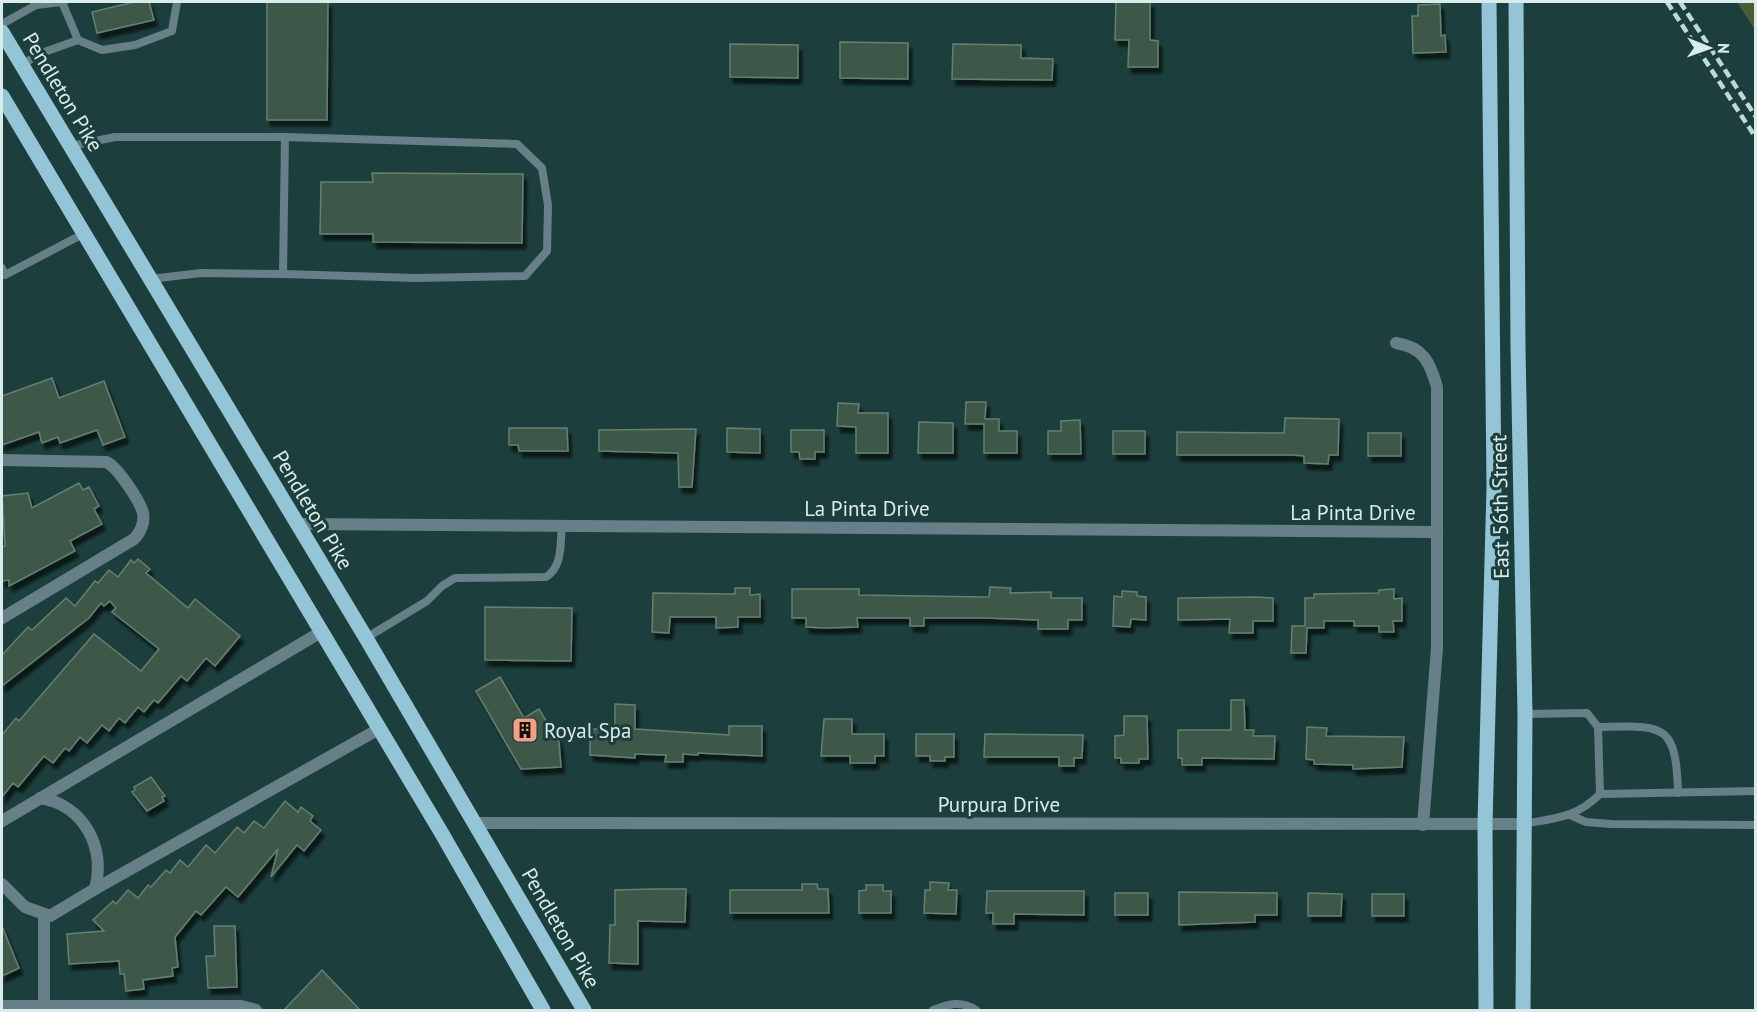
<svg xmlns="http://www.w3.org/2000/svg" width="1757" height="1012" font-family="'PT Sans',sans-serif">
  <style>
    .green { fill: #495b37 }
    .building { fill: #3e594a; stroke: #648070; stroke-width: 1.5; filter: url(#shadow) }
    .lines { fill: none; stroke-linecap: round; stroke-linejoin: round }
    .service { stroke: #677f87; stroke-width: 8 }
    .minor { stroke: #677f87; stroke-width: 12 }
    .primary { stroke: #94c5d6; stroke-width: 15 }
    .rail { stroke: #c3d8d6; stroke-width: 4.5; stroke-dasharray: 9 4.5; stroke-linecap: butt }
    .labels { text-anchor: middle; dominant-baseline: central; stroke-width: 6; stroke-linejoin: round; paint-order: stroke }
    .street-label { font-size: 21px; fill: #d9eceb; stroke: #1c3f3d }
    .poi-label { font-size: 21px; fill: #d9eceb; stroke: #1c3f3d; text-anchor: start }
  </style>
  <defs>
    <filter id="shadow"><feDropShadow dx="3.5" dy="6" stdDeviation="1.5" flood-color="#0009"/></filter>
  </defs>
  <rect width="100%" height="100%" fill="#1c3f3d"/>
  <path class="green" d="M 1737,2 L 1755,2 L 1755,30 Z"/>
  <g class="building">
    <path d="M 134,2 L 149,2 L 154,20 L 97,33 L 92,12 Z"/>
    <path d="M 267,2 L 328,2 L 327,120 L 267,120 Z"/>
    <path d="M 1116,2 L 1150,2 L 1150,40 L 1158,41 L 1158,67 L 1128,67 L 1129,40 L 1115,40 Z"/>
    <path d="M 1440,4 L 1441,36 L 1445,35 L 1446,52 L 1413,53 L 1412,16 L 1418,16 L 1418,5 Z"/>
    <path d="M 840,42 L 908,43 L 908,79 L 840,78 Z"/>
    <path d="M 730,44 L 798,45 L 798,78 L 730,77 Z"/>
    <path d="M 953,44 L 1021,45 L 1021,58 L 1053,59 L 1052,80 L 952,79 Z"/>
    <path d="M 372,173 L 523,174 L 522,243 L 373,242 L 373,234 L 320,234 L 321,182 L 373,182 Z"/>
    <path d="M 52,378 L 59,398 L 104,381 L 125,437 L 103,445 L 97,430 L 60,443 L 58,437 L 42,443 L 39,432 L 2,445 L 2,396 Z"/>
    <path d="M 966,402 L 986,402 L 985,419 L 999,419 L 999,431 L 1017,431 L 1017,453 L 984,453 L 984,424 L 965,424 Z"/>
    <path d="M 838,403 L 859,404 L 858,413 L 888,413 L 888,453 L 856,453 L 856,427 L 837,426 Z"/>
    <path d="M 1285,418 L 1339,419 L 1338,455 L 1329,455 L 1328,464 L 1304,463 L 1304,456 L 1293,455 L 1177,455 L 1177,432 L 1284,433 Z"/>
    <path d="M 1080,420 L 1081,454 L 1048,454 L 1048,431 L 1061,431 L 1061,421 Z"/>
    <path d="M 919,422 L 953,423 L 953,453 L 918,453 Z"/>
    <path d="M 509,428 L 567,428 L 568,451 L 519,451 L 518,445 L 509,445 Z"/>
    <path d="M 727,428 L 760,429 L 760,453 L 727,452 Z"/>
    <path d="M 696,429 L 692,487 L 679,487 L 678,453 L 599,451 L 599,430 Z"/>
    <path d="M 791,430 L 824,430 L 824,452 L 815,452 L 815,459 L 800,459 L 799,452 L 791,452 Z"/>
    <rect x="1113" y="431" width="32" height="23"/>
    <rect x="1368" y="433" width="33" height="23"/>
    <path d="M 79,483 L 83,490 L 89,487 L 99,506 L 94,509 L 102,524 L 70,541 L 75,551 L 9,586 L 9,580 L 2,581 L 2,547 L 5,546 L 2,496 L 28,493 L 32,508 Z"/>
    <path d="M 138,559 L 150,569 L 146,573 L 188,608 L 195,599 L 240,636 L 215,666 L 206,658 L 187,681 L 181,676 L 158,703 L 154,700 L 144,712 L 138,707 L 125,723 L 119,718 L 109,731 L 102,725 L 87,743 L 80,737 L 69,751 L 65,748 L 53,763 L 44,756 L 18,787 L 13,783 L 2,797 L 2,735 L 16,718 L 19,721 L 94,634 L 141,671 L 159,649 L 112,612 L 116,608 L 110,601 L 104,606 L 101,603 L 89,618 L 2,686 L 2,655 L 28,627 L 32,630 L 66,598 L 75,606 L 95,581 L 98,583 L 109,570 L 118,577 L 131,560 L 134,563 Z"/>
    <path d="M 990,587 L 1011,588 L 1010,593 L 1051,592 L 1051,598 L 1082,598 L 1082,620 L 1068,620 L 1068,629 L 1038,629 L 1038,620 L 986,618 L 924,618 L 924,626 L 910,626 L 910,618 L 857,618 L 858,627 L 825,628 L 806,627 L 806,618 L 792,618 L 792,589 L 859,589 L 859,595 L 984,597 L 989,597 Z"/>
    <path d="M 735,588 L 750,588 L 750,595 L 760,594 L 760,617 L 738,617 L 738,627 L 716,628 L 716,617 L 670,617 L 669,633 L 652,632 L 653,593 L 735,594 Z"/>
    <path d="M 1394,589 L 1394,599 L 1402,598 L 1402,621 L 1393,621 L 1394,632 L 1379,632 L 1379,626 L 1354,626 L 1354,621 L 1324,621 L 1324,628 L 1307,628 L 1306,653 L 1291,653 L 1292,626 L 1305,626 L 1305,598 L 1314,598 L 1314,594 L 1379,593 L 1379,590 Z"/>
    <path d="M 1122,591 L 1137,592 L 1137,596 L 1146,597 L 1146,620 L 1131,619 L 1130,627 L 1113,626 L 1114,596 L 1122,597 Z"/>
    <path d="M 1256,597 L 1273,598 L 1273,621 L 1253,621 L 1253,633 L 1229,633 L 1230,619 L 1178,620 L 1178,598 Z"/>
    <path d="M 485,607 L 572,608 L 571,661 L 485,660 Z"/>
    <path d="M 500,677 L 524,718 L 539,709 L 559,742 L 561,767 L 521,769 L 476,691 Z"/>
    <path d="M 1231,700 L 1244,700 L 1245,730 L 1254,730 L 1253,736 L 1275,736 L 1274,759 L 1202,758 L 1202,765 L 1182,765 L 1182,758 L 1178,758 L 1178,730 L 1231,730 Z"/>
    <path d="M 615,704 L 635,705 L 635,729 L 729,735 L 729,726 L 762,726 L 762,756 L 698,753 L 698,755 L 683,754 L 683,762 L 665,762 L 666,755 L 635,754 L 635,758 L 590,755 L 590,729 L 615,729 Z"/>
    <path d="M 1124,716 L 1147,716 L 1148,759 L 1139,759 L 1139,763 L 1121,763 L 1121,758 L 1115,758 L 1115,736 L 1124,735 Z"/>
    <path d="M 824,719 L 852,719 L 852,734 L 884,734 L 884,756 L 875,756 L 875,763 L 850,763 L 850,756 L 821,756 Z"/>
    <path d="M 1307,727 L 1327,728 L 1326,736 L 1404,737 L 1402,767 L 1353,769 L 1353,765 L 1314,764 L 1314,760 L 1306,759 Z"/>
    <path d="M 916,734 L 954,734 L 954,757 L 945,757 L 945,761 L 930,761 L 930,756 L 916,756 Z"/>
    <path d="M 985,734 L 1083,735 L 1082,758 L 1074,758 L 1074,766 L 1059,766 L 1059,757 L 984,757 Z"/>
    <path d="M 151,777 L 165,796 L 162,797 L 164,801 L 147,811 L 132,792 L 135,790 L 134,787 Z"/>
    <path d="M 285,801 L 298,812 L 301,807 L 313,816 L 310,821 L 321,830 L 304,851 L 297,845 L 271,877 L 278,849 L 238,897 L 226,887 L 201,915 L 196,911 L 175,937 L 178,967 L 172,968 L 173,976 L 143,980 L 144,989 L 126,991 L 124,974 L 120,974 L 119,961 L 69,964 L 67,934 L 104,931 L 93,920 L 113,901 L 116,904 L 128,890 L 138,898 L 148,885 L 151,887 L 166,870 L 170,873 L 180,860 L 188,867 L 206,845 L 215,853 L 237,827 L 244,833 L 254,821 L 264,828 Z"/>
    <path d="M 930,882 L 949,883 L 948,890 L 957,890 L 956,914 L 924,913 L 925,890 L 930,890 Z"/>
    <path d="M 802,884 L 817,884 L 818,889 L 828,889 L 829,913 L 730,913 L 730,890 L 802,890 Z"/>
    <path d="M 866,885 L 883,885 L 883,891 L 891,891 L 891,913 L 859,913 L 859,891 L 866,890 Z"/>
    <path d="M 653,889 L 686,889 L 685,922 L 638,921 L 638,964 L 609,963 L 610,925 L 615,925 L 615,890 Z"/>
    <path d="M 987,891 L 1084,891 L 1084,915 L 1014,914 L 1014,924 L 993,924 L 993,913 L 986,913 Z"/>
    <path d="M 1179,892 L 1277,893 L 1277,915 L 1255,915 L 1255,922 L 1179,925 Z"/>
    <rect x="1115" y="893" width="33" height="22"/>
    <path d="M 1308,893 L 1342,894 L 1341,916 L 1308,916 Z"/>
    <rect x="1372" y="894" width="32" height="22"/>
    <path d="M 2,926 L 19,968 L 2,976 Z"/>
    <path d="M 214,926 L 235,926 L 237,987 L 208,988 L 206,956 L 215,956 Z"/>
    <path d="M 322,970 L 361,1011 L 283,1011 Z"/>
  </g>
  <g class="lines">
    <g class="service">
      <path d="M 64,2 L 62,2 L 78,40 L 102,50 L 135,45 L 172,31 L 177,2"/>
      <path d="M 2,24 L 36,5 L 62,2"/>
      <path d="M 22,66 L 36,55 L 78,40"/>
      <path d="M 71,146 L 115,137 L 285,137 L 283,274 L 201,273 L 150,279"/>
      <path d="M 2,268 L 5,275 L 83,234"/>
      <path d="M 283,274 L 416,278 L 525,276 L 547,251 L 548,205 L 542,168 L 517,144 L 285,137"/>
      <path d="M 366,638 L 427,601 L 442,586 L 455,578 L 546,577 C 563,566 560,544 562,526"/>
      <path d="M 1598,727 C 1663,726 1676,721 1678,793"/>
      <path d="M 1600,794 L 1756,791"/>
      <path d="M 1570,815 L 1586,822 L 1611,824 L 1756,825"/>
      <path d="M 1523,824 C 1555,818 1576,818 1600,794 L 1598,727 L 1587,713 L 1525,714"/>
      <path d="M 933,1010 C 949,1004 961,1000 976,1010"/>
    </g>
    <g class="minor">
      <path d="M 1396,343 C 1423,347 1430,362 1437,387 L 1437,648 L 1423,825"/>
      <path d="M 2,460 L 106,462 C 117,466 140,501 143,513 C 145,523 140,533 134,539 L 2,618"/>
      <path d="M 296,524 L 1436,532"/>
      <path d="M 2,821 L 321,632"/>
      <path d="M 475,823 L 1523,824"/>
      <path d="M 2,884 L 25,907 L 50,916 L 95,889 C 106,849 85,805 40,798"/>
      <path d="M 95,889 L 379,729"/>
      <path d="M 44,915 L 44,1010"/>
      <path d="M 2,1006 L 241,1006 L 256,1010"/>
    </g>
    <g class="primary">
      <path d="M 1516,2 L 1518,348 L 1525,714 L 1523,1010"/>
      <path d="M 2,32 L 366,638 L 584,1010"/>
      <path d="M 2,96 L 441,832 L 543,1010"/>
      <path d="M 1486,1010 L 1485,824 L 1494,487 L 1489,2"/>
    </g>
    <g class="rail">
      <path d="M 1667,2 L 1756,138"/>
      <path d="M 1680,2 L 1756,117"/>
    </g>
  </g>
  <defs>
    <g id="building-square" transform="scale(1.35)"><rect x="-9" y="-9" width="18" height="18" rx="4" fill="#f39f83" stroke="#1c3f3d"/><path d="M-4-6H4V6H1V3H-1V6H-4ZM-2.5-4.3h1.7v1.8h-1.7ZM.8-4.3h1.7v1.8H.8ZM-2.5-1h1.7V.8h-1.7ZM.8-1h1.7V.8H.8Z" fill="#111"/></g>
  </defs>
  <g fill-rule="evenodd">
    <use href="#building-square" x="525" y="730"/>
  </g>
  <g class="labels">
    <g class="street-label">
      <text transform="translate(63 92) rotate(59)">Pendleton Pike</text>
      <text transform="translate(1500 507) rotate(-91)">East 56th Street</text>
      <text x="867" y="508">La Pinta Drive</text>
      <text transform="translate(313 510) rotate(59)">Pendleton Pike</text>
      <text x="1353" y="512">La Pinta Drive</text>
      <text x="999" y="804">Purpura Drive</text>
      <text transform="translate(561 928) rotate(60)">Pendleton Pike</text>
    </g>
    <g class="poi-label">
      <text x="544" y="730">Royal Spa</text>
    </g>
  </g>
  <rect width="1757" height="1012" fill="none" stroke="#d9eceb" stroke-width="6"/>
  <g transform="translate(1709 48) rotate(91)" stroke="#1c3f3d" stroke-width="4.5" paint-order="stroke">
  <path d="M0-4.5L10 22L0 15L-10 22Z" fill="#d9eceb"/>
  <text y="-9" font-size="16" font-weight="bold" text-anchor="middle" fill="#d9eceb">N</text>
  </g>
</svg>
